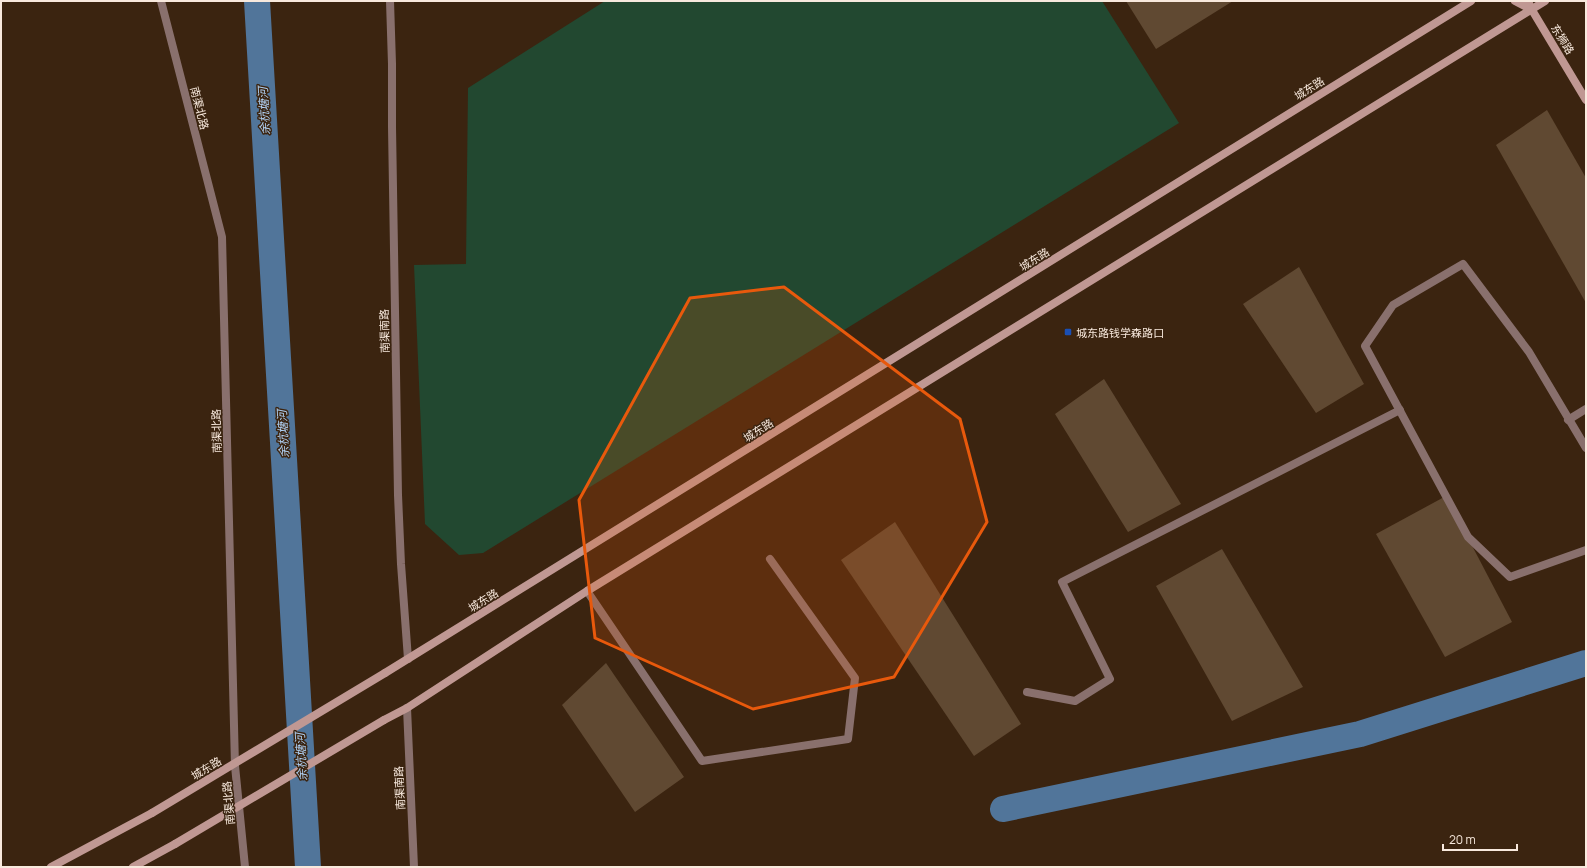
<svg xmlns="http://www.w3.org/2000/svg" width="1587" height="868" font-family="Manrope,'Noto Sans SC',sans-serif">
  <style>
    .green { fill: #224830 }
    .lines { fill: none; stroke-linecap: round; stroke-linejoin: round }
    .canal { stroke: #51759a; stroke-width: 26 }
    .building { fill: #604932 }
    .lane { stroke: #89706d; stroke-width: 8 }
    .street { stroke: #89706d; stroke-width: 8 }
    .secondary { stroke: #c09893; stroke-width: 8 }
    .secondary-bridge { stroke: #c09893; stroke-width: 8 }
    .marked { fill: #e8590c; fill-opacity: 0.2; stroke: #e8590c; stroke-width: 3; stroke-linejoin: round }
    .transit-dot { fill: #1a4fb4; stroke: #3b2410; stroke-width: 1.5 }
    .labels { text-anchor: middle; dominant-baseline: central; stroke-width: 3; stroke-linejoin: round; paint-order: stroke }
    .street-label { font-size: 11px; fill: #f8e9dd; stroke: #3b2410 }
    .poi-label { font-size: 11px; fill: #f8e9dd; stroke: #3b2410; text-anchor: start }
    .water-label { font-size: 12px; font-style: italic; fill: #b0d1f4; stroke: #3b2410 }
  </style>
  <rect width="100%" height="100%" fill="#3b2410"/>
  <path class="green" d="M 605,1 L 1102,1 L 1179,123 L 483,553 L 459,555 L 425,524 L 414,265 L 466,264 L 468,88 Z"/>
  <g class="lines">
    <g class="canal">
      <path d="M 257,1 L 308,867"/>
      <path d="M 1003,809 L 1360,734 L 1586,663"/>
    </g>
  </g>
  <g class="building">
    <path d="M 1126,1 L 1233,1 L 1156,49 Z"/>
    <path d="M 1547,110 L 1586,178 L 1586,303 L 1496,145 Z"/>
    <path d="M 1299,267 L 1364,384 L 1316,413 L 1243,304 Z"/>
    <path d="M 1104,379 L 1181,504 L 1128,532 L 1055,414 Z"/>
    <path d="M 1446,496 L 1512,622 L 1445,657 L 1376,534 Z"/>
    <path d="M 895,522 L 1021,724 L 974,756 L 841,560 Z"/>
    <path d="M 1222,549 L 1303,687 L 1232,721 L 1156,586 Z"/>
    <path d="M 606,663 L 684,777 L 635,812 L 562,705 Z"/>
  </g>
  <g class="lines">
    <g class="lane">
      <path d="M 1568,420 L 1586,409"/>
      <path d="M 1586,448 L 1529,352 L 1463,264 L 1393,305 L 1365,346 L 1468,537 L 1510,577 L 1586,550"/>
      <path d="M 587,591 L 702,761 L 848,739 L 855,678 L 770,559"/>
      <path d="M 1027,692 L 1075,701 L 1110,679 L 1062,582 L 1400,410"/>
    </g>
    <g class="street">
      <path d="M 161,1 L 222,237 L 235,766 L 245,867"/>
      <path d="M 390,1 L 392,64 L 392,127 L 398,495 L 401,564 L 408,659"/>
      <path d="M 407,708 L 414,867"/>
    </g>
    <g class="secondary">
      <path d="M 1515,1 L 1532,10 L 1528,1"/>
      <path d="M 1532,10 L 1586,100"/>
      <path d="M 385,673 L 1471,1"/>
      <path d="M 384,720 L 407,708 L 587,591 L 1545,1"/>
      <path d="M 51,867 L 152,813"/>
      <path d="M 133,867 L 175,844"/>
    </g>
    <g class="secondary-bridge">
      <path d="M 152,813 L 385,673"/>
      <path d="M 175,844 L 384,720"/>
    </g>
  </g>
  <path class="marked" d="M 784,287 L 960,419 L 987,522 L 894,677 L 753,709 L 595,638 L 579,500 L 690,298 Z"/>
  <rect class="transit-dot" x="1064" y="328" width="8" height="8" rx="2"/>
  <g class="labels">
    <g class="street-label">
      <text transform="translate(1563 39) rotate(58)">东狮路</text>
      <text transform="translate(1309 88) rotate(-32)">城东路</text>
      <text transform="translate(200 108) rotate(76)">南渠北路</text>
      <text transform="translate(1034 259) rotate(-32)">城东路</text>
      <text transform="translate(384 331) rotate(-91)">南渠南路</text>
      <text transform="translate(758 430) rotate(-32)">城东路</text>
      <text transform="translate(216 431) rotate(-91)">南渠北路</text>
      <text transform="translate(483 600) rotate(-32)">城东路</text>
      <text transform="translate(206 768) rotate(-31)">城东路</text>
      <text transform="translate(399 788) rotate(-93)">南渠南路</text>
      <text transform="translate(228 803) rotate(-95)">南渠北路</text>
    </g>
    <g class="poi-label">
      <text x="1076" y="332">城东路钱学森路口</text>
    </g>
    <g class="water-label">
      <text transform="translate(264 111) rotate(-93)">余杭塘河</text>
      <text transform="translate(283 434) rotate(-93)">余杭塘河</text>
      <text transform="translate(301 757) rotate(-93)">余杭塘河</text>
    </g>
  </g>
  <rect width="1587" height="868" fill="none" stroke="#f8e9dd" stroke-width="4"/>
  <path d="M1443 844v6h74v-6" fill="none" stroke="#f8e9dd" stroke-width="2"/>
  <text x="1449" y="844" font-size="12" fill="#f8e9dd" stroke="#3b2410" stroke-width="3" paint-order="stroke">20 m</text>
</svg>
